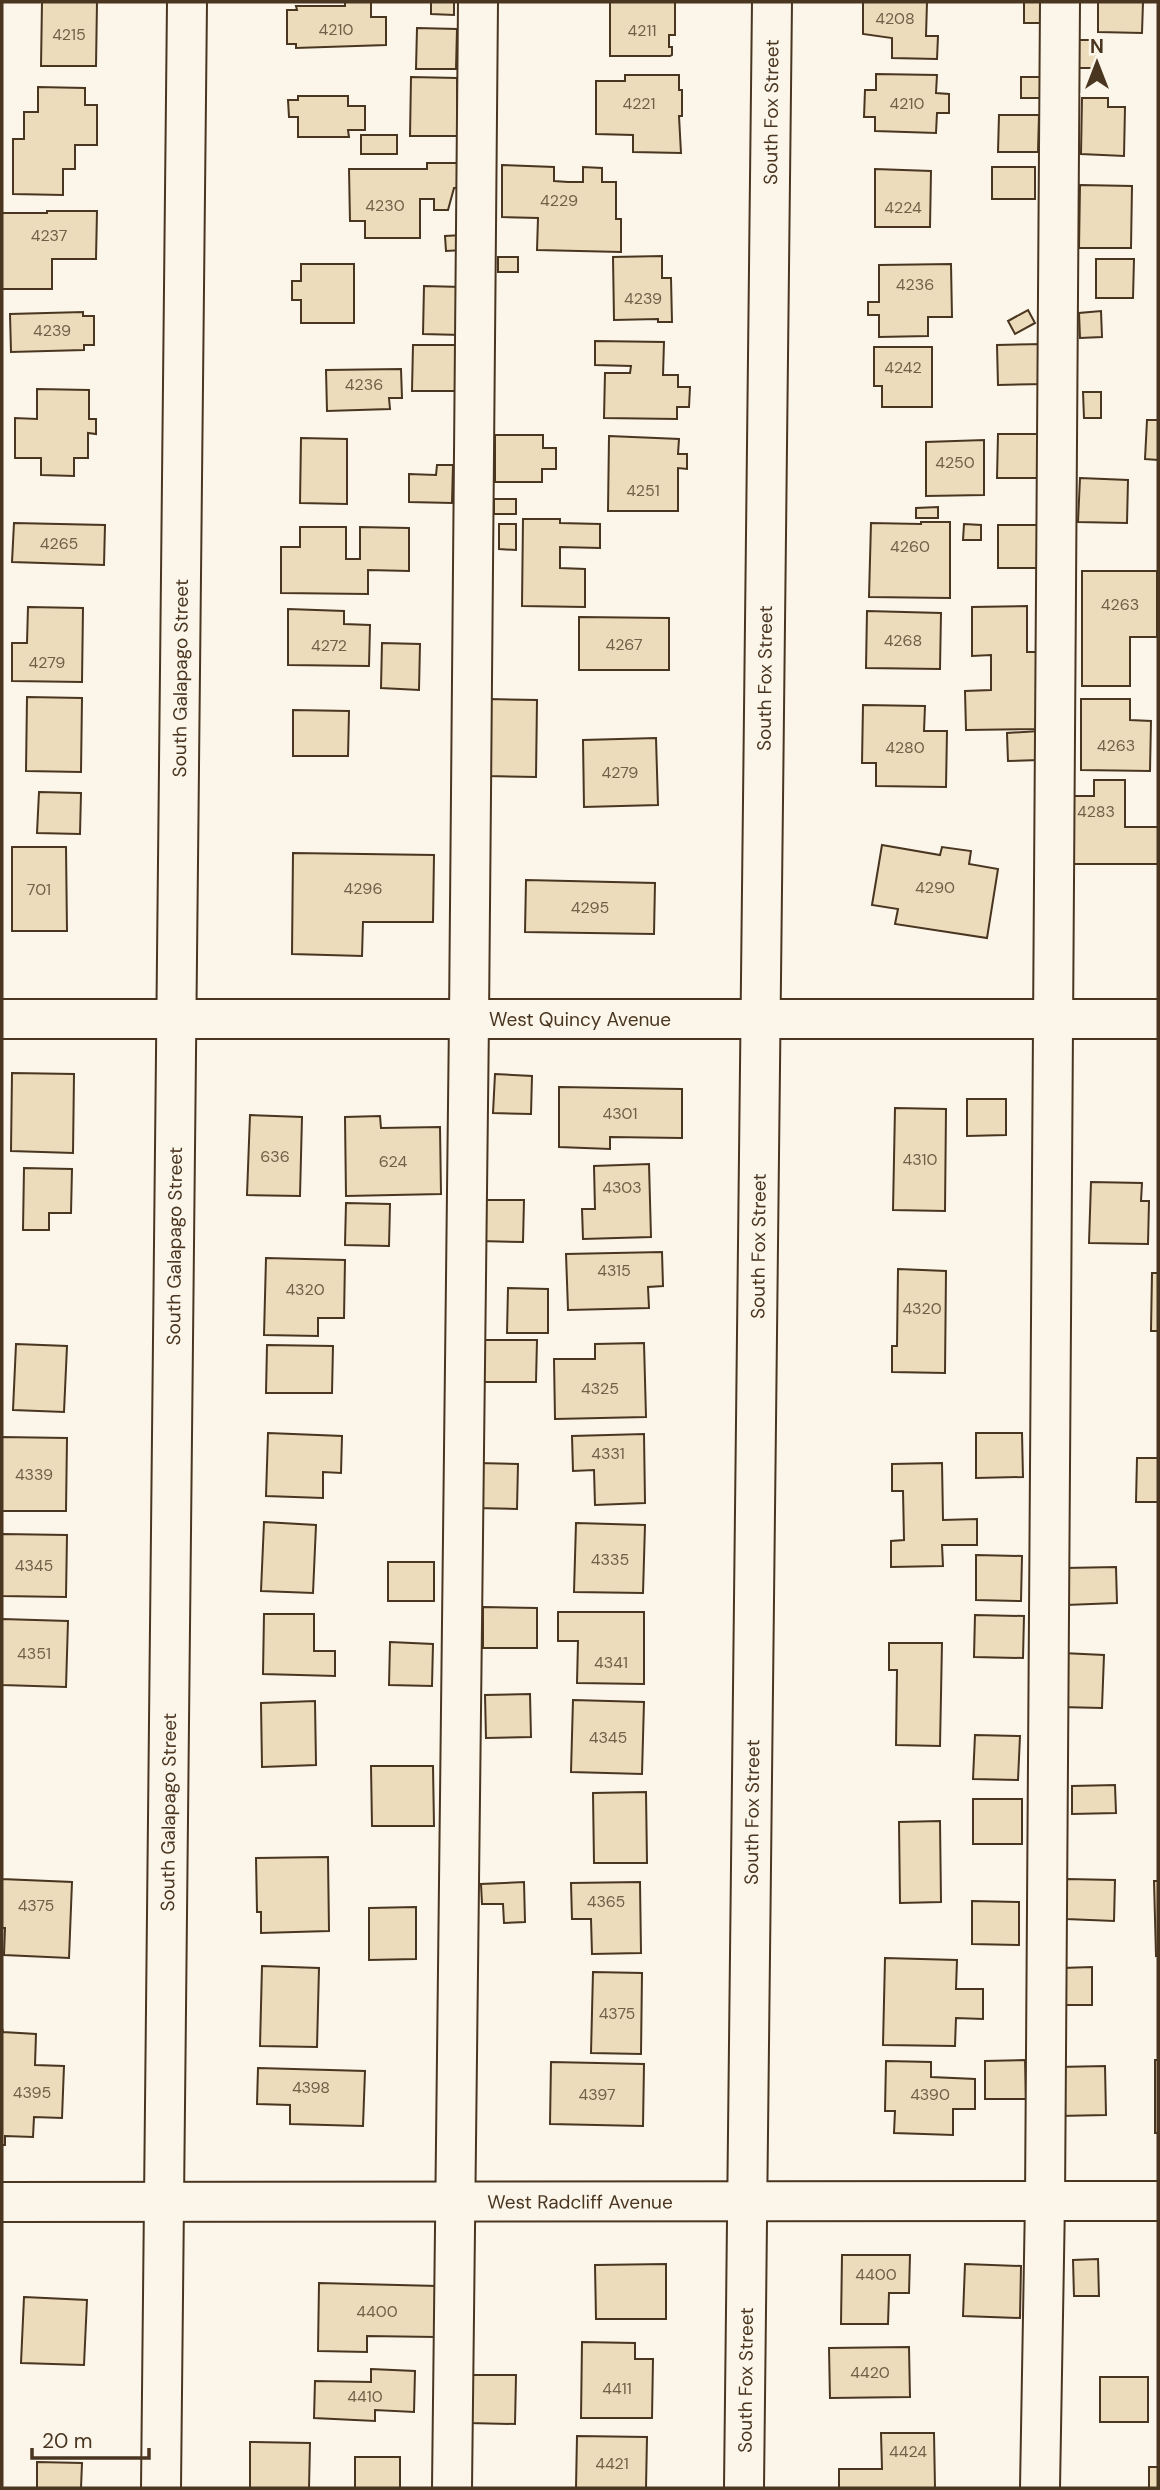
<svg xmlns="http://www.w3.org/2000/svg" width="1160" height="2490" font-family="'DM Sans',sans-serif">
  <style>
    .building { fill: #ecdcbc; stroke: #4a3520; stroke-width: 2 }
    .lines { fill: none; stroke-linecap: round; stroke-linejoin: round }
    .minor-casing { stroke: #4a3520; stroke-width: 42 }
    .minor { stroke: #fbf6e9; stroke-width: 38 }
    .labels { text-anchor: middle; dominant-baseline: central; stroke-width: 5; stroke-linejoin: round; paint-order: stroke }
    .number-label { font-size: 16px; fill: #725f47 }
    .street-label { font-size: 19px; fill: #4a3520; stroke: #fbf6e9 }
  </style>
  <rect width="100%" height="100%" fill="#fbf6e9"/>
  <g class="building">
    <path d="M 42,2 L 97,2 L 96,66 L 41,66 Z"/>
    <path d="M 345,2 L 371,2 L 371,17 L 386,17 L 386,45 L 296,48 L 296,44 L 287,44 L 287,10 L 297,10 L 296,6 L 345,6 Z"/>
    <path d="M 431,2 L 454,2 L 454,15 L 431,14 Z"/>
    <path d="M 610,2 L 675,2 L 675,35 L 669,35 L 669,47 L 672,47 L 672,55 L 670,56 L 610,56 Z"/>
    <path d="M 863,2 L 927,2 L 926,36 L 938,36 L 937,59 L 892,58 L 892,38 L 863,34 Z"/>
    <rect x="1024" y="2" width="25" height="21"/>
    <path d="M 1098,2 L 1143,2 L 1142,33 L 1098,32 Z"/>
    <path d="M 417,28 L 457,29 L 456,69 L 416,69 Z"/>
    <rect x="1079" y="40" width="17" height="28"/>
    <path d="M 876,74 L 937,75 L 936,93 L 949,94 L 949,113 L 937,113 L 936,133 L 875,131 L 875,117 L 864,117 L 865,90 L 876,90 Z"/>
    <path d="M 625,75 L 679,75 L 679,90 L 682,90 L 682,116 L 679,116 L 681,153 L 633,152 L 633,135 L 596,134 L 596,81 L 625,81 Z"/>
    <path d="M 411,77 L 457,78 L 457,136 L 410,136 Z"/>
    <rect x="1021" y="77" width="24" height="21"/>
    <path d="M 38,87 L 85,88 L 85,105 L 97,105 L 97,145 L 75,145 L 75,169 L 63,169 L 63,195 L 13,194 L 13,139 L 24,139 L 24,112 L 38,112 Z"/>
    <path d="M 298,96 L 348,96 L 348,106 L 365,106 L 365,130 L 348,130 L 349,137 L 298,137 L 298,117 L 289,117 L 288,100 L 298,100 Z"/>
    <path d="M 1082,98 L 1108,98 L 1108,107 L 1125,107 L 1124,156 L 1081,154 Z"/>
    <path d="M 999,115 L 1039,115 L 1038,152 L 998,152 Z"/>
    <rect x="361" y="135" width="36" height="19"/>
    <path d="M 427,163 L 463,163 L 467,188 L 454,188 L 448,210 L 434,210 L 434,199 L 420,199 L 420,238 L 365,238 L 365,221 L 350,221 L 349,169 L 427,169 Z"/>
    <path d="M 502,165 L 554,167 L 554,181 L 568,182 L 583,182 L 583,167 L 602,168 L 602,182 L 616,182 L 616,219 L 621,219 L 621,252 L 537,250 L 538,218 L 502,217 Z"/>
    <rect x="992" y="167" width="43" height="32"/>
    <path d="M 875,169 L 931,171 L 930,227 L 875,227 Z"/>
    <path d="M 1080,185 L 1132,186 L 1131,248 L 1079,248 Z"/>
    <path d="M 47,211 L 97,211 L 96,259 L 52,259 L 52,289 L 2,289 L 2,213 L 47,213 Z"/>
    <path d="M 463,235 L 464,250 L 446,251 L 445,236 Z"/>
    <path d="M 662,256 L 662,278 L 671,278 L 672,322 L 658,322 L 658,319 L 614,320 L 613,257 Z"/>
    <rect x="498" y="257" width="20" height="15"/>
    <path d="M 1096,259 L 1134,259 L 1133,298 L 1096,298 Z"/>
    <path d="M 301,264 L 354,264 L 354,323 L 301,323 L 301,300 L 292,300 L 292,281 L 301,281 Z"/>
    <path d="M 951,264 L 952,317 L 928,317 L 928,336 L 879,337 L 879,315 L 868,315 L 868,302 L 879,302 L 879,265 Z"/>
    <path d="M 424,286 L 462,287 L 461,335 L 423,334 Z"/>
    <path d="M 1028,310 L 1035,323 L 1015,334 L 1008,321 Z"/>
    <path d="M 1101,311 L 1102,337 L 1080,338 L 1079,313 Z"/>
    <path d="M 83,312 L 83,316 L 94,316 L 94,345 L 84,345 L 84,350 L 11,352 L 10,314 Z"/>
    <path d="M 595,341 L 664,342 L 663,375 L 678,375 L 678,387 L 690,387 L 689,407 L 677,407 L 677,419 L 604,418 L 605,373 L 630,373 L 631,366 L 595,365 Z"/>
    <path d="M 1044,344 L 1045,384 L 998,385 L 997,345 Z"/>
    <path d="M 413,345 L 459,345 L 458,391 L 412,391 Z"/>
    <path d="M 874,347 L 932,347 L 932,407 L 882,407 L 882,386 L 874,386 Z"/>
    <path d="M 401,369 L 402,398 L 389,398 L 390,409 L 327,411 L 326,370 Z"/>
    <path d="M 37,389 L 89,390 L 89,419 L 96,419 L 96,434 L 88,433 L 88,458 L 74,458 L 74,476 L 41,475 L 41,458 L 15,458 L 15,418 L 37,419 Z"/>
    <path d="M 1083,392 L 1101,392 L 1101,418 L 1084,418 Z"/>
    <path d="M 1147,420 L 1158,420 L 1158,460 L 1145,459 Z"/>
    <path d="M 998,434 L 1045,434 L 1044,478 L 997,478 Z"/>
    <path d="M 495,435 L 543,435 L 543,448 L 556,448 L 556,469 L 542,469 L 542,482 L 495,482 Z"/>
    <path d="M 609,436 L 679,439 L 678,454 L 687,454 L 687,469 L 678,468 L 678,511 L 608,511 Z"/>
    <path d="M 301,438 L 347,439 L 347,504 L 300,503 Z"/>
    <path d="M 984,440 L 984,495 L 926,496 L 926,442 Z"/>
    <path d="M 437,465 L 453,465 L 452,503 L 409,502 L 409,474 L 436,475 Z"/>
    <path d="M 1080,478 L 1128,480 L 1127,523 L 1078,522 Z"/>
    <rect x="494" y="499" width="22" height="15"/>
    <path d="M 938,507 L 938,518 L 916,518 L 916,508 Z"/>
    <path d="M 523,519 L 560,519 L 560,523 L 600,524 L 600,548 L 560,547 L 560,568 L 585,569 L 585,607 L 522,606 Z"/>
    <path d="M 921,522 L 950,522 L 950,598 L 869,597 L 871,523 L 921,524 Z"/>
    <path d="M 14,523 L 105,525 L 104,565 L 12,562 Z"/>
    <path d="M 499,524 L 516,524 L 516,550 L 499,549 Z"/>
    <path d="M 964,524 L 981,525 L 981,540 L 963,540 Z"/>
    <rect x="998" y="525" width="46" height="43"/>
    <path d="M 300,527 L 346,527 L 346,559 L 360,559 L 360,527 L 409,528 L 409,571 L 368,570 L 368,594 L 281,593 L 281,547 L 300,547 Z"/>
    <path d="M 1082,571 L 1157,571 L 1157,637 L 1130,637 L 1130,686 L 1082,686 Z"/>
    <path d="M 1027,606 L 1027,652 L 1038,652 L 1039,729 L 966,730 L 965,691 L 991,690 L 991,655 L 972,656 L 972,607 Z"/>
    <path d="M 28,607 L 83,608 L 82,682 L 12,681 L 12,643 L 27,643 Z"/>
    <path d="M 288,609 L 344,611 L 344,624 L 370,625 L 369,666 L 288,665 Z"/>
    <path d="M 867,611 L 941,613 L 940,669 L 866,668 Z"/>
    <path d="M 579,617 L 669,618 L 669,670 L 579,670 Z"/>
    <path d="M 382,643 L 420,644 L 419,690 L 381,688 Z"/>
    <path d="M 27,697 L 82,698 L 81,772 L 26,771 Z"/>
    <path d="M 489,699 L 537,700 L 536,777 L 487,776 Z"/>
    <path d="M 1081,699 L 1130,699 L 1130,720 L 1151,721 L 1150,771 L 1081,770 Z"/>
    <path d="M 863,705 L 925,706 L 924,731 L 947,731 L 946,787 L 876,786 L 876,763 L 862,763 Z"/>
    <path d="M 293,710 L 349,711 L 348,756 L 293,756 Z"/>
    <path d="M 1039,731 L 1040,760 L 1008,761 L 1007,733 Z"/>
    <path d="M 656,738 L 658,805 L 584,807 L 583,740 Z"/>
    <path d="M 1094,780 L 1125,780 L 1125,827 L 1158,827 L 1158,864 L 1066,864 L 1066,796 L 1094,796 Z"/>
    <path d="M 39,792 L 81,793 L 80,834 L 37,833 Z"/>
    <path d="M 882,845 L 940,855 L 942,847 L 971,851 L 969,864 L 998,869 L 987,938 L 895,924 L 898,909 L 872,905 Z"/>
    <path d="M 12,847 L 66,847 L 67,931 L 12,931 Z"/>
    <path d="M 293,853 L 434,855 L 433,922 L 363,922 L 362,956 L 292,954 Z"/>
    <path d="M 526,880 L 655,883 L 654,934 L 525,932 Z"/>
    <path d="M 12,1073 L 74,1074 L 73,1153 L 11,1151 Z"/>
    <path d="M 495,1074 L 532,1076 L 531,1114 L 493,1113 Z"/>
    <path d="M 559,1087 L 682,1089 L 682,1138 L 610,1137 L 610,1149 L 559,1147 Z"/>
    <path d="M 967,1099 L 1006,1099 L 1006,1135 L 967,1136 Z"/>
    <path d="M 895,1108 L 946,1109 L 945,1211 L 893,1210 Z"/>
    <path d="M 250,1115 L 302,1117 L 300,1196 L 247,1195 Z"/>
    <path d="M 380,1116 L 381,1128 L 440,1127 L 441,1194 L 346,1196 L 345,1117 Z"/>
    <path d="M 649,1164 L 651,1237 L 583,1239 L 582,1209 L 595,1209 L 594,1166 Z"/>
    <path d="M 24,1168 L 72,1169 L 71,1213 L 49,1213 L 49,1230 L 23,1230 Z"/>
    <path d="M 1091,1182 L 1142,1183 L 1141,1201 L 1149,1201 L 1148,1244 L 1089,1243 Z"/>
    <path d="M 480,1200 L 524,1200 L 523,1242 L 479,1241 Z"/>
    <path d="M 346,1203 L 390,1204 L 389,1246 L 345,1245 Z"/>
    <path d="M 662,1252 L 663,1286 L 648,1287 L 649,1308 L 568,1310 L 566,1254 Z"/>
    <path d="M 266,1258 L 345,1260 L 344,1318 L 318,1318 L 318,1336 L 264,1335 Z"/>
    <path d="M 898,1269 L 946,1271 L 945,1373 L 892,1372 L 892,1346 L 897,1346 Z"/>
    <path d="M 1152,1273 L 1158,1273 L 1158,1331 L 1151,1331 Z"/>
    <path d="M 508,1288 L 548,1289 L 548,1333 L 507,1333 Z"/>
    <path d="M 481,1340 L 537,1340 L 536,1382 L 480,1382 Z"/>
    <path d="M 644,1343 L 646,1417 L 555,1419 L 554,1359 L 595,1359 L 595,1344 Z"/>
    <path d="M 16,1344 L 67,1346 L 64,1412 L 13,1410 Z"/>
    <path d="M 267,1345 L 333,1346 L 332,1393 L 266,1393 Z"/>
    <path d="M 268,1433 L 342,1436 L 341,1473 L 323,1472 L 323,1498 L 266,1496 Z"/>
    <path d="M 976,1433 L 1022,1433 L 1023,1477 L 976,1478 Z"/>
    <path d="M 644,1434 L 645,1503 L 595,1505 L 594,1470 L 573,1471 L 572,1436 Z"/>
    <path d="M 2,1437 L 67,1438 L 66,1511 L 2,1511 Z"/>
    <path d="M 1137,1458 L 1158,1458 L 1158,1502 L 1136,1502 Z"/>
    <path d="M 477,1463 L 518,1464 L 517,1509 L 476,1508 Z"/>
    <path d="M 942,1463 L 943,1520 L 977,1519 L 977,1545 L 942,1545 L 943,1566 L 891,1567 L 891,1541 L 904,1540 L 903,1491 L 892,1491 L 892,1464 Z"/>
    <path d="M 264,1522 L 316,1525 L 313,1593 L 261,1591 Z"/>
    <path d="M 576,1523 L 645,1525 L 643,1593 L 574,1592 Z"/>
    <path d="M 2,1534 L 67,1535 L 66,1597 L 2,1596 Z"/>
    <path d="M 976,1555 L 1022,1556 L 1021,1601 L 976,1600 Z"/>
    <rect x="388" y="1562" width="46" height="39"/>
    <path d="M 1116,1567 L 1117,1603 L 1066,1605 L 1065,1568 Z"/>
    <path d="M 483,1607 L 537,1608 L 537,1648 L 483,1648 Z"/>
    <path d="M 558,1612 L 644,1612 L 644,1684 L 577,1683 L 578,1641 L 558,1641 Z"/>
    <path d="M 264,1614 L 314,1614 L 314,1651 L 335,1651 L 335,1676 L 263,1674 Z"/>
    <path d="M 975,1615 L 1024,1616 L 1023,1658 L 974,1657 Z"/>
    <path d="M 2,1619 L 68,1621 L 66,1687 L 2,1685 Z"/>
    <path d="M 390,1642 L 433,1644 L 432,1686 L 389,1685 Z"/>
    <path d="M 889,1643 L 942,1643 L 940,1746 L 896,1745 L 897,1670 L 889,1670 Z"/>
    <path d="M 1062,1653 L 1104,1655 L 1102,1708 L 1060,1707 Z"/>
    <path d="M 530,1694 L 531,1737 L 486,1738 L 485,1695 Z"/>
    <path d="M 573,1700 L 644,1702 L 642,1774 L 571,1772 Z"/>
    <path d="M 315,1701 L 316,1765 L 262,1767 L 261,1703 Z"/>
    <path d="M 975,1735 L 1020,1736 L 1018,1780 L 973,1779 Z"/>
    <path d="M 371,1766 L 433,1766 L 434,1826 L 372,1826 Z"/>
    <path d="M 1115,1785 L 1116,1813 L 1072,1814 L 1072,1786 Z"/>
    <path d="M 646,1792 L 647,1863 L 594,1863 L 593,1793 Z"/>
    <rect x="973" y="1799" width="49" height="45"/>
    <path d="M 940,1821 L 941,1902 L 900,1903 L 899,1822 Z"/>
    <path d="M 328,1857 L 329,1931 L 261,1933 L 261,1912 L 257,1912 L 256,1858 Z"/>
    <path d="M 2,1863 L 2,1879 L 72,1882 L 69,1958 L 4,1955 L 5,1928 L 2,1928 Z"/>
    <path d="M 1067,1879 L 1115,1880 L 1114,1921 L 1066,1919 Z"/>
    <path d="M 1154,1881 L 1158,1881 L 1158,1956 L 1156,1956 Z"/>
    <path d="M 524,1882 L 525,1922 L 504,1923 L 503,1904 L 482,1904 L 481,1884 Z"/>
    <path d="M 640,1882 L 641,1953 L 592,1954 L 591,1919 L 572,1919 L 571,1883 Z"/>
    <path d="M 972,1901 L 1019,1902 L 1019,1945 L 972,1944 Z"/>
    <path d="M 416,1907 L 416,1959 L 369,1960 L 369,1908 Z"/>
    <path d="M 885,1958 L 957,1960 L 956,1989 L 983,1989 L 983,2019 L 956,2018 L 955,2046 L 883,2045 Z"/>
    <path d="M 262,1966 L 319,1968 L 317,2047 L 260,2046 Z"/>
    <path d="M 1092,1967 L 1092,2005 L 1062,2005 L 1062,1968 Z"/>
    <path d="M 593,1972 L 642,1973 L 641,2054 L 591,2053 Z"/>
    <path d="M 2,2028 L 3,2032 L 36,2034 L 35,2065 L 64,2066 L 62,2118 L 34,2117 L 33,2137 L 5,2136 L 5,2145 L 2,2145 Z"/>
    <path d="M 1025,2060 L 1026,2099 L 985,2099 L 985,2061 Z"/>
    <rect x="1155" y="2060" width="3" height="73"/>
    <path d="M 886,2061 L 931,2062 L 931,2077 L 975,2079 L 975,2109 L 953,2109 L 953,2135 L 894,2133 L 895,2111 L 885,2111 Z"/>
    <path d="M 551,2062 L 644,2064 L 643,2126 L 550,2124 Z"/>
    <path d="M 1105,2066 L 1106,2115 L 1059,2116 L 1058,2067 Z"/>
    <path d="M 258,2068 L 365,2071 L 363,2126 L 290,2124 L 290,2105 L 257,2104 Z"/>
    <path d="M 842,2255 L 910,2255 L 909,2293 L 889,2293 L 888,2324 L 841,2324 Z"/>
    <path d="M 1098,2259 L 1099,2296 L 1074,2296 L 1073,2260 Z"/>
    <path d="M 666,2264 L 666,2319 L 596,2319 L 595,2265 Z"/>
    <path d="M 965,2264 L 1021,2266 L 1020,2318 L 963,2316 Z"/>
    <path d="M 319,2283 L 437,2286 L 436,2337 L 367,2336 L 367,2352 L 318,2351 Z"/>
    <path d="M 24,2297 L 87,2300 L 84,2365 L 21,2363 Z"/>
    <path d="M 582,2342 L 635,2343 L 635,2359 L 653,2359 L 652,2418 L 581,2418 Z"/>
    <path d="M 909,2347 L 910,2397 L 830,2398 L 829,2348 Z"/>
    <path d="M 371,2369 L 415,2371 L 414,2412 L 375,2410 L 375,2421 L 314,2418 L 315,2381 L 371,2382 Z"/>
    <path d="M 469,2375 L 516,2375 L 515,2424 L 468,2423 Z"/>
    <rect x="1100" y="2377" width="48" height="45"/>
    <path d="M 881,2433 L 934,2433 L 935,2488 L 839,2488 L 839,2469 L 882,2469 Z"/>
    <path d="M 577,2436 L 647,2437 L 646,2488 L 576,2488 Z"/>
    <path d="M 250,2442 L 310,2443 L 309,2488 L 250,2488 Z"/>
    <rect x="355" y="2457" width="45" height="31"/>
    <path d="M 37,2462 L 82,2463 L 81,2488 L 37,2488 Z"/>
    <rect x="1149" y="2467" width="9" height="21"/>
  </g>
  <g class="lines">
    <g class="minor-casing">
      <g id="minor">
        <path id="s1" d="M 2,1019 L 1158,1019"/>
        <path id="s2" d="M 2,2202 L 1158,2201"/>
        <path id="s3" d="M 161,2488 L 187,2"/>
        <path d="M 452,2488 L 469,1019 L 478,2"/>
        <path id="s4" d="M 744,2488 L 772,2"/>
        <path d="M 1040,2488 L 1045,2201 L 1060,2"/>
      </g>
    </g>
    <use href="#minor" class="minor"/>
  </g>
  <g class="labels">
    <g class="number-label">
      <text x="895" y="18">4208</text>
      <text x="336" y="29">4210</text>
      <text x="642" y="30">4211</text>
      <text x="69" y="34">4215</text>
      <text x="639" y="103">4221</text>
      <text x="907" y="103">4210</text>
      <text x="559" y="200">4229</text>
      <text x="385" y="205">4230</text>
      <text x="903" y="207">4224</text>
      <text x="49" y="235">4237</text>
      <text x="915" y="284">4236</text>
      <text x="643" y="298">4239</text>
      <text x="52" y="330">4239</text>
      <text x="903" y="367">4242</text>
      <text x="364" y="384">4236</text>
      <text x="955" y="462">4250</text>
      <text x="643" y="490">4251</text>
      <text x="59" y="543">4265</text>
      <text x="910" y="546">4260</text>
      <text x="1120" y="604">4263</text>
      <text x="903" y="640">4268</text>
      <text x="624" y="644">4267</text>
      <text x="329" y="645">4272</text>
      <text x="47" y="662">4279</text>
      <text x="1116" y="745">4263</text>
      <text x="905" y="747">4280</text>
      <text x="620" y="772">4279</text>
      <text x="1096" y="811">4283</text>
      <text x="935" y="887">4290</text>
      <text x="363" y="888">4296</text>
      <text x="39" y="889">701</text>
      <text x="590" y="907">4295</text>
      <text x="620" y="1113">4301</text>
      <text x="275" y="1156">636</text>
      <text x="920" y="1159">4310</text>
      <text x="393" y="1161">624</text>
      <text x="622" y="1187">4303</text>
      <text x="614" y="1270">4315</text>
      <text x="305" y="1289">4320</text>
      <text x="922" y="1308">4320</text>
      <text x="600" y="1388">4325</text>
      <text x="608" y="1453">4331</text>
      <text x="34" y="1474">4339</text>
      <text x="610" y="1559">4335</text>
      <text x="34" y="1565">4345</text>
      <text x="34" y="1653">4351</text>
      <text x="611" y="1662">4341</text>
      <text x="608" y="1737">4345</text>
      <text x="606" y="1901">4365</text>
      <text x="36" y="1905">4375</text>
      <text x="617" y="2013">4375</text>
      <text x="311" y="2087">4398</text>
      <text x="32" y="2092">4395</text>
      <text x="597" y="2094">4397</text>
      <text x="930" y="2094">4390</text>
      <text x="876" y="2274">4400</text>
      <text x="377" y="2311">4400</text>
      <text x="870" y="2372">4420</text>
      <text x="617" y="2388">4411</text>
      <text x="365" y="2396">4410</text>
      <text x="908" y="2451">4424</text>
      <text x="612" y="2463">4421</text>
    </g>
    <g class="street-label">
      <text stroke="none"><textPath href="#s4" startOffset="2376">South Fox Street</textPath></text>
      <text stroke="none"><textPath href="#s3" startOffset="1810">South Galapago Street</textPath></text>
      <text stroke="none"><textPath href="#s4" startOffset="1810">South Fox Street</textPath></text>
      <text stroke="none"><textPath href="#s1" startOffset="578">West Quincy Avenue</textPath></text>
      <text stroke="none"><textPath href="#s3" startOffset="1242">South Galapago Street</textPath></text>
      <text stroke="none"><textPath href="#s4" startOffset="1242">South Fox Street</textPath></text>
      <text stroke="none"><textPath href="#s3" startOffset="676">South Galapago Street</textPath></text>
      <text stroke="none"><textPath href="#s4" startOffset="676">South Fox Street</textPath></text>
      <text stroke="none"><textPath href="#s2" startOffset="578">West Radcliff Avenue</textPath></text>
      <text stroke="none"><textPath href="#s4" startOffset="108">South Fox Street</textPath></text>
    </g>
  </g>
  <rect width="1160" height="2490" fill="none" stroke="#4a3520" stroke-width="7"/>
  <g transform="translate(1097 63)" stroke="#fbf6e9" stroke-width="5" paint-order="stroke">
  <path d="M0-5L12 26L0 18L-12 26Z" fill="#4a3520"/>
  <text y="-10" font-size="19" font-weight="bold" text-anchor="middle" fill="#4a3520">N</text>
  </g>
  <path d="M32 2448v10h117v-10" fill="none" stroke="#4a3520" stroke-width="3.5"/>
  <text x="42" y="2448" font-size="21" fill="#4a3520" stroke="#fbf6e9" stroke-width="5" paint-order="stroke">20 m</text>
</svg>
